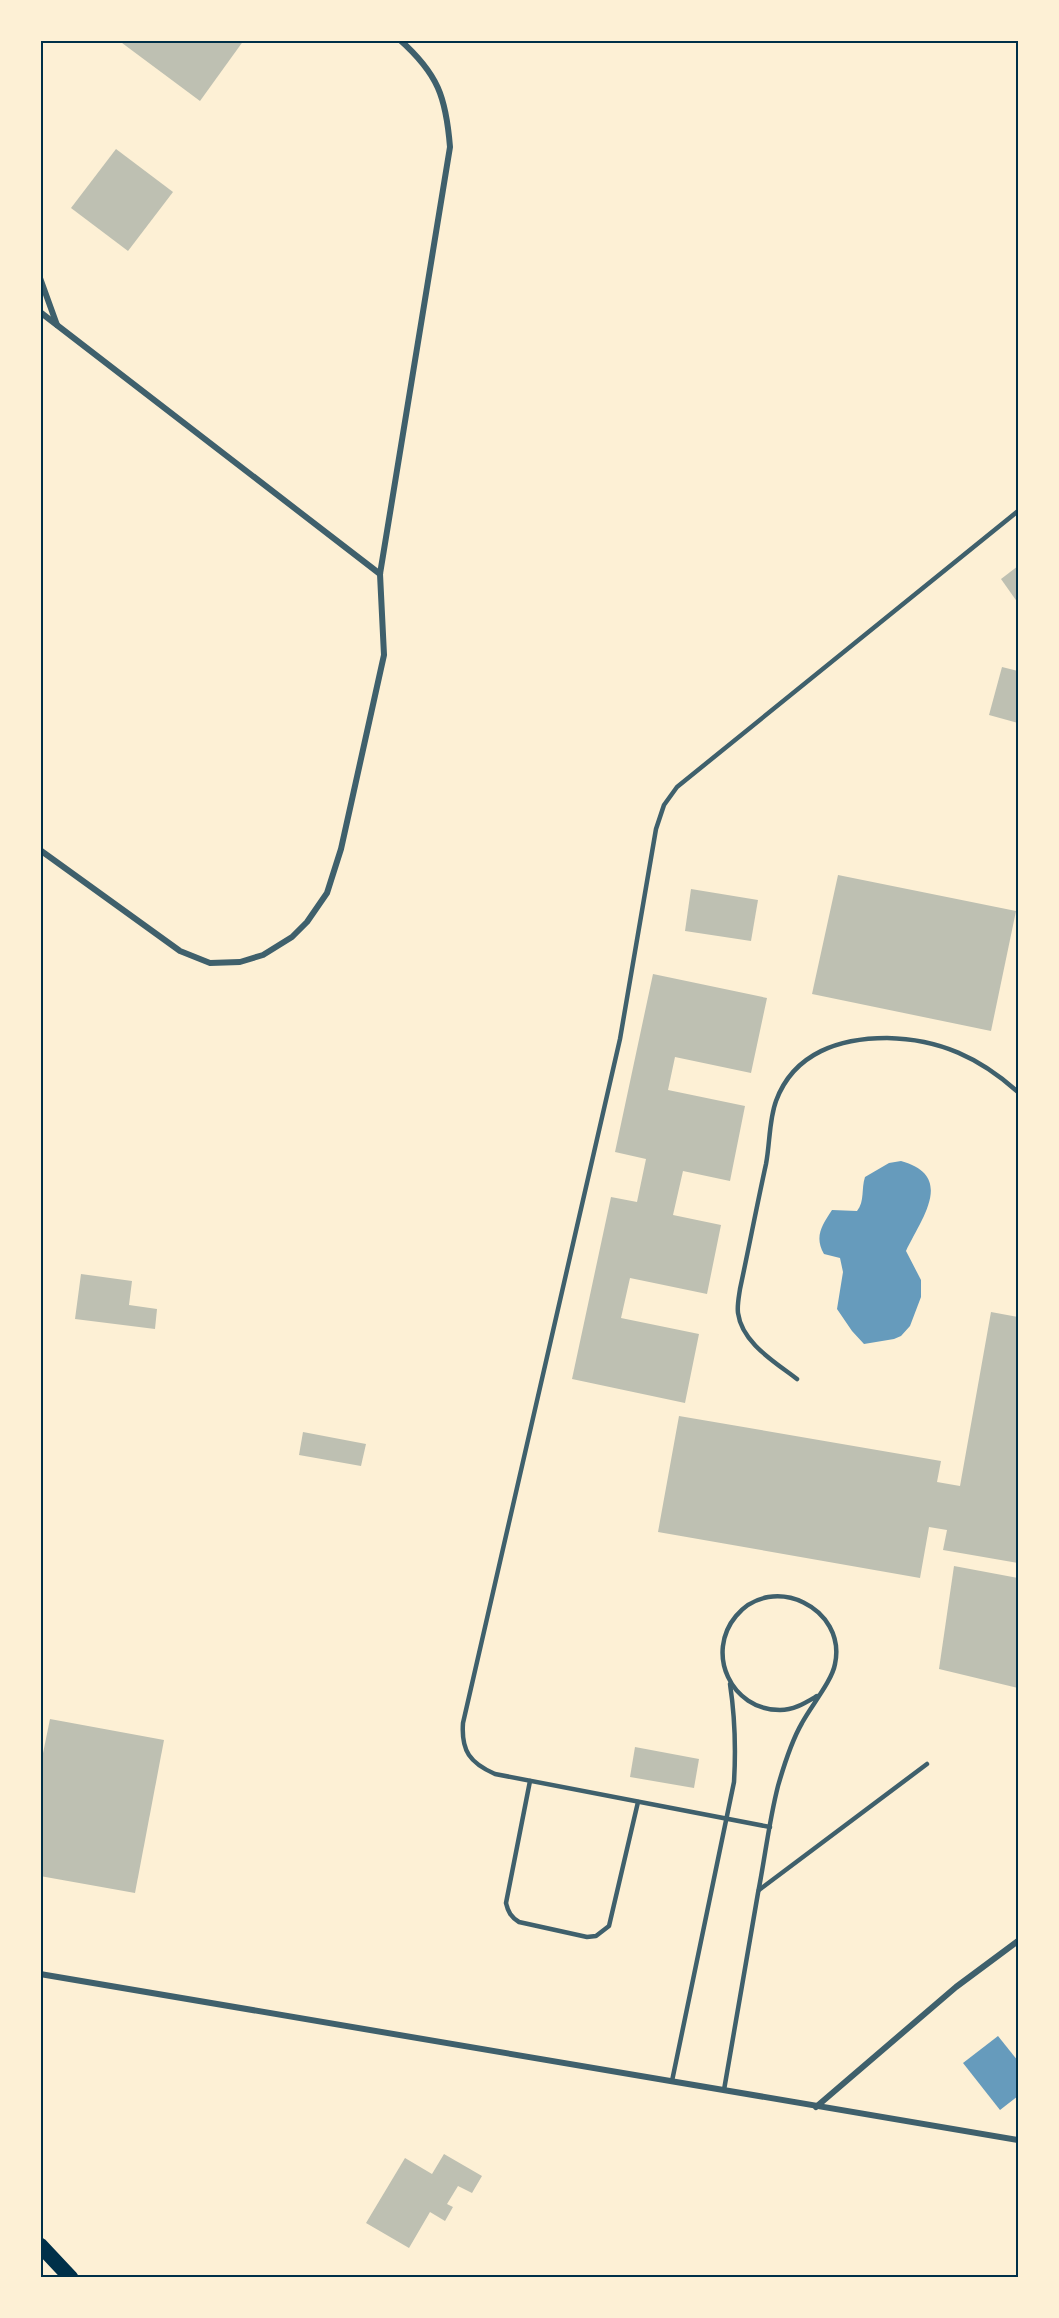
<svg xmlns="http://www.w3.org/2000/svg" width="1059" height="2318" font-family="'IBM Plex Sans',sans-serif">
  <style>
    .water { fill: #669bbc }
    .building { fill: #bec0b2 }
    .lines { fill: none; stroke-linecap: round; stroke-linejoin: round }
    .service { stroke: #3f606c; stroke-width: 4.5 }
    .minor { stroke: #3f606c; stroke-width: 6 }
    .primary { stroke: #003049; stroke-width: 15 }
    .neatline { fill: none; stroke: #003049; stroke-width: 2 }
  </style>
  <rect width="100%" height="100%" fill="#fdf0d5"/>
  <g class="water">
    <path d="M 901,1161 C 956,1176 921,1219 906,1251 L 921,1280 L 921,1297 L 910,1326 L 901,1336 L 894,1339 L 864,1344 L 852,1331 L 837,1309 L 843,1272 L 840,1258 L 824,1254 C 814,1237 822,1225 832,1210 L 857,1211 C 865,1201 861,1189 865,1177 L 889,1163 Z"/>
    <path d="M 998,2036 L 1018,2061 L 1018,2096 L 1000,2110 L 963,2063 Z"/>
  </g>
  <g class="building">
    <path d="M 118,40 L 244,40 L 200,101 Z"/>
    <path d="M 116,149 L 173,192 L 128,251 L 71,208 Z"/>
    <path d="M 1018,566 L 1018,603 L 1001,579 Z"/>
    <path d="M 1002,667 L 1018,671 L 1018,723 L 989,715 Z"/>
    <path d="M 838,875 L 1016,911 L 991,1031 L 812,994 Z"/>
    <path d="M 691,889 L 758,900 L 751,941 L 685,931 Z"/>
    <path d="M 653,974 L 767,998 L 751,1073 L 675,1057 L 668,1090 L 745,1106 L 730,1181 L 683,1171 L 673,1215 L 721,1225 L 707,1294 L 630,1278 L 621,1318 L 699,1334 L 685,1403 L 572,1379 L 611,1197 L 637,1202 L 646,1159 L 615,1152 Z"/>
    <path d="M 81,1274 L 132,1281 L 129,1305 L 157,1309 L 155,1329 L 75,1319 Z"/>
    <path d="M 991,1312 L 1018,1317 L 1018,1563 L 943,1550 L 947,1530 L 929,1527 L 920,1578 L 658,1532 L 679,1416 L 941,1461 L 937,1482 L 960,1486 Z"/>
    <path d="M 303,1432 L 366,1444 L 361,1466 L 299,1455 Z"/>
    <path d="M 954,1566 L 1018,1578 L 1018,1688 L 939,1669 Z"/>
    <path d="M 50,1719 L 164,1740 L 135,1893 L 40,1876 L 40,1768 Z"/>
    <path d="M 635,1747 L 699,1759 L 694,1788 L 630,1777 Z"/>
    <path d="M 444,2154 L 482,2176 L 472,2193 L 458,2186 L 447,2204 L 453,2207 L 445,2221 L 430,2212 L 409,2248 L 366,2223 L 405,2158 L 432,2174 Z"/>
  </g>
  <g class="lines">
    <g class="service">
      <path d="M 797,1379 C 775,1362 742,1343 738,1313 C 737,1305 739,1296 740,1289 C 749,1247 757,1205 766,1164 C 770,1143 769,1120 776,1101 C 794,1052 841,1038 887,1038 C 940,1039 980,1058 1018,1092"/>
      <path d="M 530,1781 L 506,1903 C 508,1912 511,1917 519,1922 L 587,1937 L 596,1936 L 609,1926 L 638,1802"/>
      <path d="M 770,1827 L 495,1774 C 470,1763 461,1751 463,1723 L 620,1039 L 656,829 L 664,805 L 677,787 L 1018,511"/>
      <path d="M 759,1890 L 927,1764"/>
      <path d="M 672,2081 L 734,1782 C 736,1748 735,1717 730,1684"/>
      <path d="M 724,2090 C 735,2024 747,1959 758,1893 C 765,1858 769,1821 778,1786 C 784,1765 791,1742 802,1723 C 811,1706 832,1681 835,1664 C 847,1608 772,1572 736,1616 C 705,1653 731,1710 780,1710 C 794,1710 805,1703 817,1696"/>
    </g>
    <g class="minor">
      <path d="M 40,278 L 57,325"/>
      <path d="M 40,312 L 380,574"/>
      <path d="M 40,850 L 180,951 L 210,963 L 240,962 L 263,955 L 292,937 L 307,922 L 327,893 L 341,849 L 384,655 L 380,574 L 450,147 C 446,97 438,74 400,40"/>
      <path d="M 40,1974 L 1018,2140"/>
      <path d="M 816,2107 L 956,1987 L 1018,1941"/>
    </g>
    <path class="primary" d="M 40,2245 L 71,2278"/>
  </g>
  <rect width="1059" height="2318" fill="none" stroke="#fdf0d5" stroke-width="84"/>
  <rect x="42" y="42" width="975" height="2234" class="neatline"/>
</svg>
